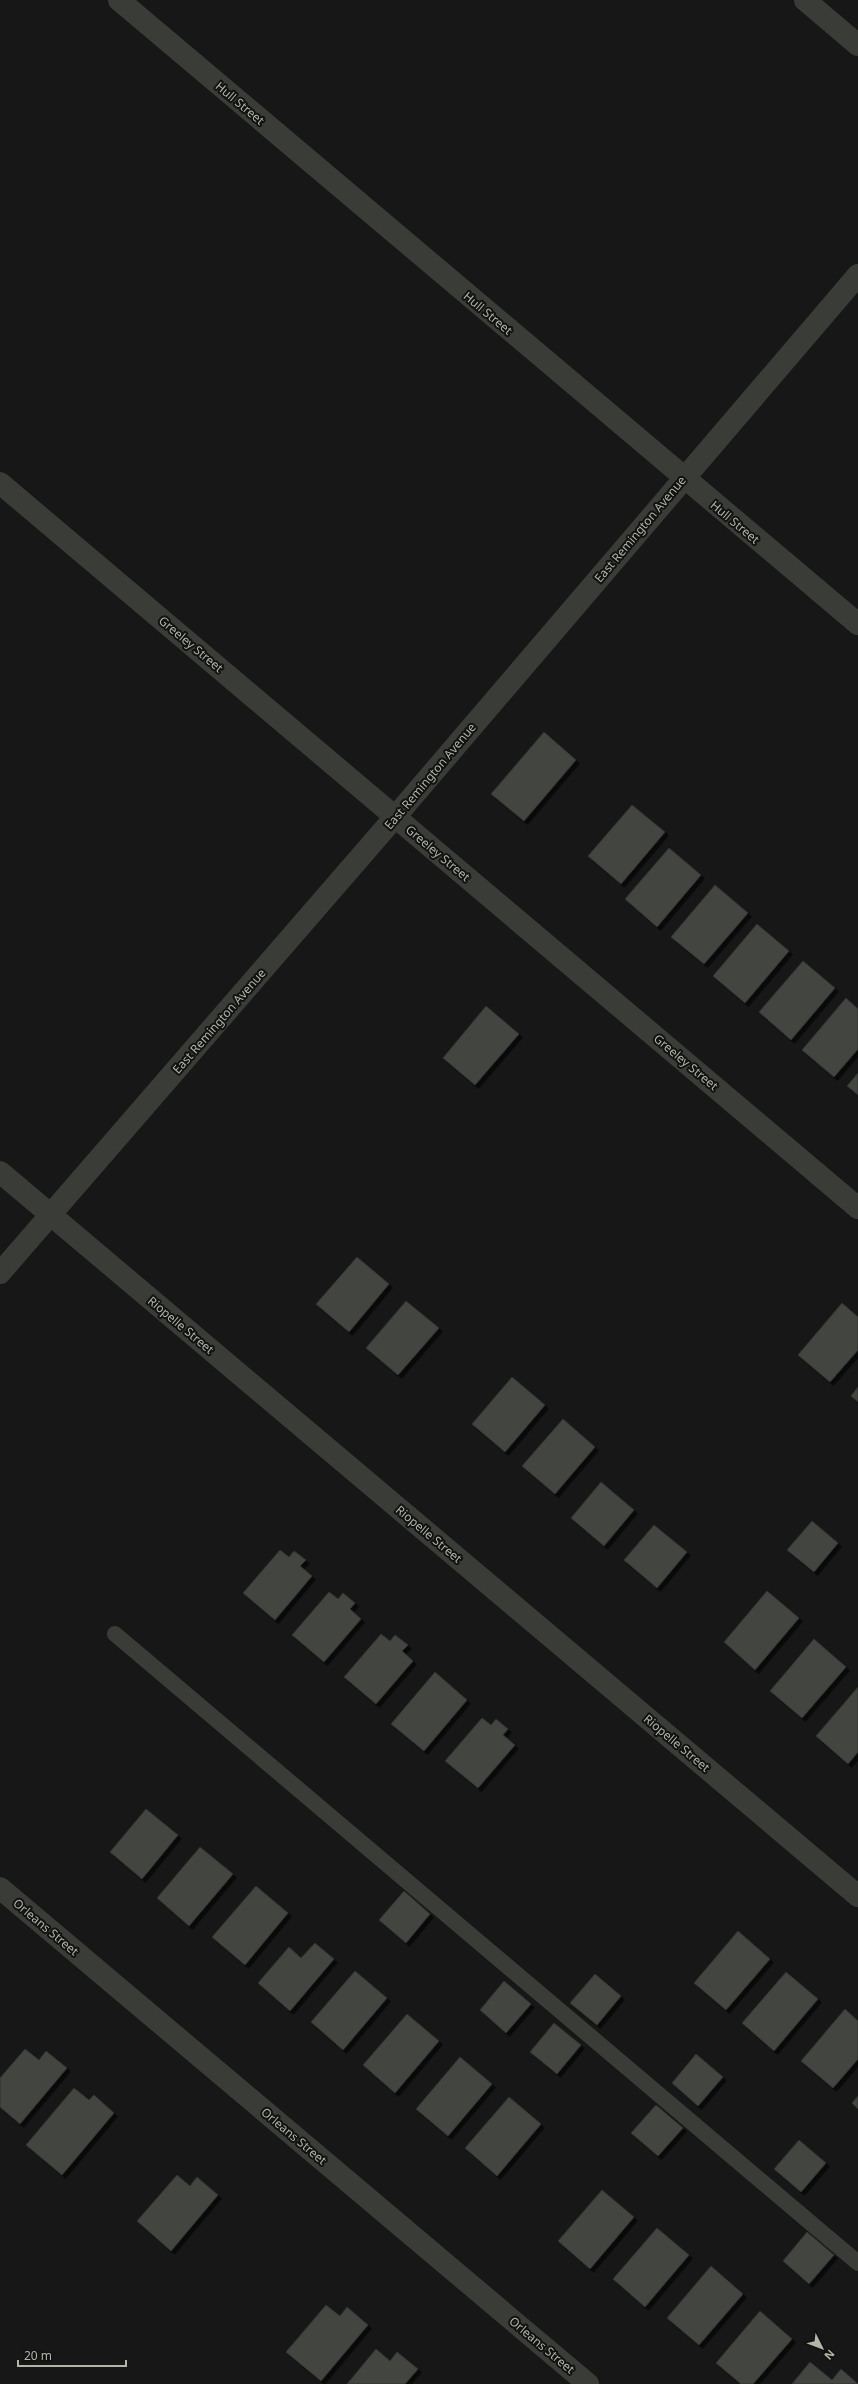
<svg xmlns="http://www.w3.org/2000/svg" width="858" height="2384" font-family="'Noto Sans',sans-serif">
  <style>
    .building { fill: #424440; stroke: #313330; filter: url(#shadow) }
    .lines { fill: none; stroke-linecap: round; stroke-linejoin: round }
    .service { stroke: #3a3c37; stroke-width: 16 }
    .minor { stroke: #3a3c37; stroke-width: 22 }
    .labels { text-anchor: middle; dominant-baseline: central; stroke-width: 4; stroke-linejoin: round; paint-order: stroke }
    .street-label { font-size: 12px; fill: #b2b6a9; stroke: #111211 }
  </style>
  <defs>
    <filter id="shadow"><feDropShadow dx="3.5" dy="3.5" stdDeviation="0" flood-color="#0009"/></filter>
  </defs>
  <rect width="100%" height="100%" fill="#161716"/>
  <g class="building">
    <path d="M 544,732 L 576,760 L 524,821 L 491,794 Z"/>
    <path d="M 632,805 L 665,832 L 621,884 L 588,856 Z"/>
    <path d="M 669,848 L 701,875 L 657,927 L 625,899 Z"/>
    <path d="M 715,885 L 748,913 L 704,964 L 671,937 Z"/>
    <path d="M 757,924 L 789,951 L 745,1003 L 713,976 Z"/>
    <path d="M 803,961 L 835,988 L 791,1040 L 759,1012 Z"/>
    <path d="M 846,998 L 858,1009 L 858,1049 L 834,1077 L 802,1050 Z"/>
    <path d="M 486,1006 L 519,1034 L 475,1085 L 443,1058 Z"/>
    <path d="M 858,1073 L 858,1095 L 847,1086 Z"/>
    <path d="M 357,1257 L 389,1284 L 349,1332 L 316,1304 Z"/>
    <path d="M 406,1301 L 439,1328 L 398,1375 L 366,1348 Z"/>
    <path d="M 842,1303 L 858,1317 L 858,1350 L 830,1382 L 798,1355 Z"/>
    <path d="M 512,1377 L 545,1405 L 505,1452 L 472,1424 Z"/>
    <path d="M 858,1387 L 858,1402 L 851,1396 Z"/>
    <path d="M 563,1419 L 595,1447 L 555,1494 L 522,1466 Z"/>
    <path d="M 601,1482 L 634,1510 L 604,1546 L 571,1518 Z"/>
    <path d="M 812,1521 L 838,1543 L 814,1572 L 787,1550 Z"/>
    <path d="M 654,1525 L 687,1552 L 657,1588 L 624,1560 Z"/>
    <path d="M 280,1550 L 289,1557 L 294,1551 L 306,1560 L 300,1566 L 312,1576 L 275,1620 L 243,1593 Z"/>
    <path d="M 767,1591 L 799,1618 L 755,1670 L 724,1642 Z"/>
    <path d="M 329,1592 L 338,1599 L 343,1593 L 355,1603 L 350,1609 L 361,1619 L 324,1662 L 292,1635 Z"/>
    <path d="M 381,1634 L 390,1641 L 395,1635 L 408,1645 L 402,1651 L 413,1661 L 376,1704 L 344,1677 Z"/>
    <path d="M 814,1639 L 846,1667 L 802,1718 L 770,1691 Z"/>
    <path d="M 435,1672 L 467,1700 L 424,1751 L 391,1724 Z"/>
    <path d="M 858,1687 L 858,1752 L 848,1764 L 816,1736 Z"/>
    <path d="M 482,1718 L 491,1725 L 496,1719 L 508,1729 L 503,1735 L 515,1745 L 478,1788 L 445,1761 Z"/>
    <path d="M 146,1809 L 178,1835 L 142,1879 L 110,1852 Z"/>
    <path d="M 200,1847 L 233,1874 L 189,1926 L 157,1898 Z"/>
    <path d="M 256,1886 L 288,1913 L 245,1965 L 212,1937 Z"/>
    <path d="M 404,1891 L 430,1914 L 406,1943 L 379,1920 Z"/>
    <path d="M 738,1931 L 770,1959 L 726,2010 L 694,1983 Z"/>
    <path d="M 315,1943 L 334,1959 L 290,2011 L 258,1983 L 289,1947 L 301,1958 Z"/>
    <path d="M 355,1971 L 387,1998 L 343,2050 L 311,2022 Z"/>
    <path d="M 786,1972 L 818,1999 L 774,2051 L 742,2023 Z"/>
    <path d="M 595,1974 L 621,1996 L 597,2025 L 570,2003 Z"/>
    <path d="M 504,1981 L 531,2004 L 506,2033 L 480,2010 Z"/>
    <path d="M 845,2009 L 858,2021 L 858,2059 L 833,2088 L 801,2061 Z"/>
    <path d="M 407,2014 L 439,2041 L 395,2093 L 363,2065 Z"/>
    <path d="M 554,2023 L 581,2045 L 557,2074 L 530,2052 Z"/>
    <path d="M 25,2049 L 39,2060 L 46,2051 L 67,2068 L 20,2124 L 0,2107 L 0,2078 Z"/>
    <path d="M 696,2054 L 723,2077 L 698,2106 L 672,2083 Z"/>
    <path d="M 460,2057 L 492,2084 L 448,2136 L 416,2109 Z"/>
    <path d="M 74,2088 L 89,2100 L 94,2095 L 114,2113 L 62,2175 L 26,2145 Z"/>
    <path d="M 858,2096 L 858,2109 L 852,2103 Z"/>
    <path d="M 509,2097 L 541,2124 L 497,2176 L 465,2148 Z"/>
    <path d="M 656,2105 L 683,2128 L 658,2156 L 631,2133 Z"/>
    <path d="M 799,2140 L 826,2163 L 801,2192 L 774,2169 Z"/>
    <path d="M 177,2175 L 190,2186 L 197,2177 L 218,2195 L 171,2251 L 137,2221 Z"/>
    <path d="M 602,2190 L 634,2217 L 590,2269 L 558,2241 Z"/>
    <path d="M 657,2228 L 689,2255 L 645,2307 L 613,2279 Z"/>
    <path d="M 807,2232 L 834,2255 L 809,2284 L 783,2261 Z"/>
    <path d="M 711,2266 L 743,2294 L 699,2345 L 667,2318 Z"/>
    <path d="M 326,2305 L 340,2316 L 347,2307 L 368,2325 L 321,2381 L 286,2352 Z"/>
    <path d="M 760,2311 L 792,2339 L 753,2384 L 741,2384 L 716,2363 Z"/>
    <path d="M 376,2349 L 390,2361 L 397,2352 L 418,2369 L 405,2384 L 347,2384 Z"/>
    <path d="M 810,2362 L 832,2380 L 841,2369 L 858,2384 L 792,2384 Z"/>
  </g>
  <g class="lines">
    <path class="service" d="M 115,1634 L 858,2263"/>
    <g class="minor">
      <path d="M 119,0 L 858,624"/>
      <path d="M 805,0 L 858,45"/>
      <path d="M 0,483 L 858,1208"/>
      <path d="M 0,1172 L 858,1896"/>
      <path d="M 0,1273 L 395,817 L 858,275"/>
      <path d="M 0,1888 L 588,2384"/>
    </g>
  </g>
  <g class="labels">
    <g class="street-label">
      <text transform="translate(240 103) rotate(40)">Hull Street</text>
      <text transform="translate(488 313) rotate(40)">Hull Street</text>
      <text transform="translate(735 522) rotate(40)">Hull Street</text>
      <text transform="translate(640 529) rotate(-50)">East Remington Avenue</text>
      <text transform="translate(191 644) rotate(40)">Greeley Street</text>
      <text transform="translate(430 776) rotate(-50)">East Remington Avenue</text>
      <text transform="translate(438 853) rotate(40)">Greeley Street</text>
      <text transform="translate(219 1021) rotate(-49)">East Remington Avenue</text>
      <text transform="translate(686 1062) rotate(40)">Greeley Street</text>
      <text transform="translate(181 1325) rotate(40)">Riopelle Street</text>
      <text transform="translate(429 1534) rotate(40)">Riopelle Street</text>
      <text transform="translate(677 1743) rotate(40)">Riopelle Street</text>
      <text transform="translate(46 1927) rotate(40)">Orleans Street</text>
      <text transform="translate(294 2136) rotate(40)">Orleans Street</text>
      <text transform="translate(542 2345) rotate(40)">Orleans Street</text>
    </g>
  </g>
  <g transform="translate(822 2348) rotate(132)" stroke="#111211" stroke-width="3" paint-order="stroke">
  <path d="M0-3L7 15L0 10L-7 15Z" fill="#b2b6a9"/>
  <text y="-6" font-size="11" font-weight="bold" text-anchor="middle" fill="#b2b6a9">N</text>
  </g>
  <path d="M18 2360v6h108v-6" fill="none" stroke="#b2b6a9" stroke-width="2"/>
  <text x="24" y="2360" font-size="12" fill="#b2b6a9" stroke="#111211" stroke-width="3" paint-order="stroke">20 m</text>
</svg>
